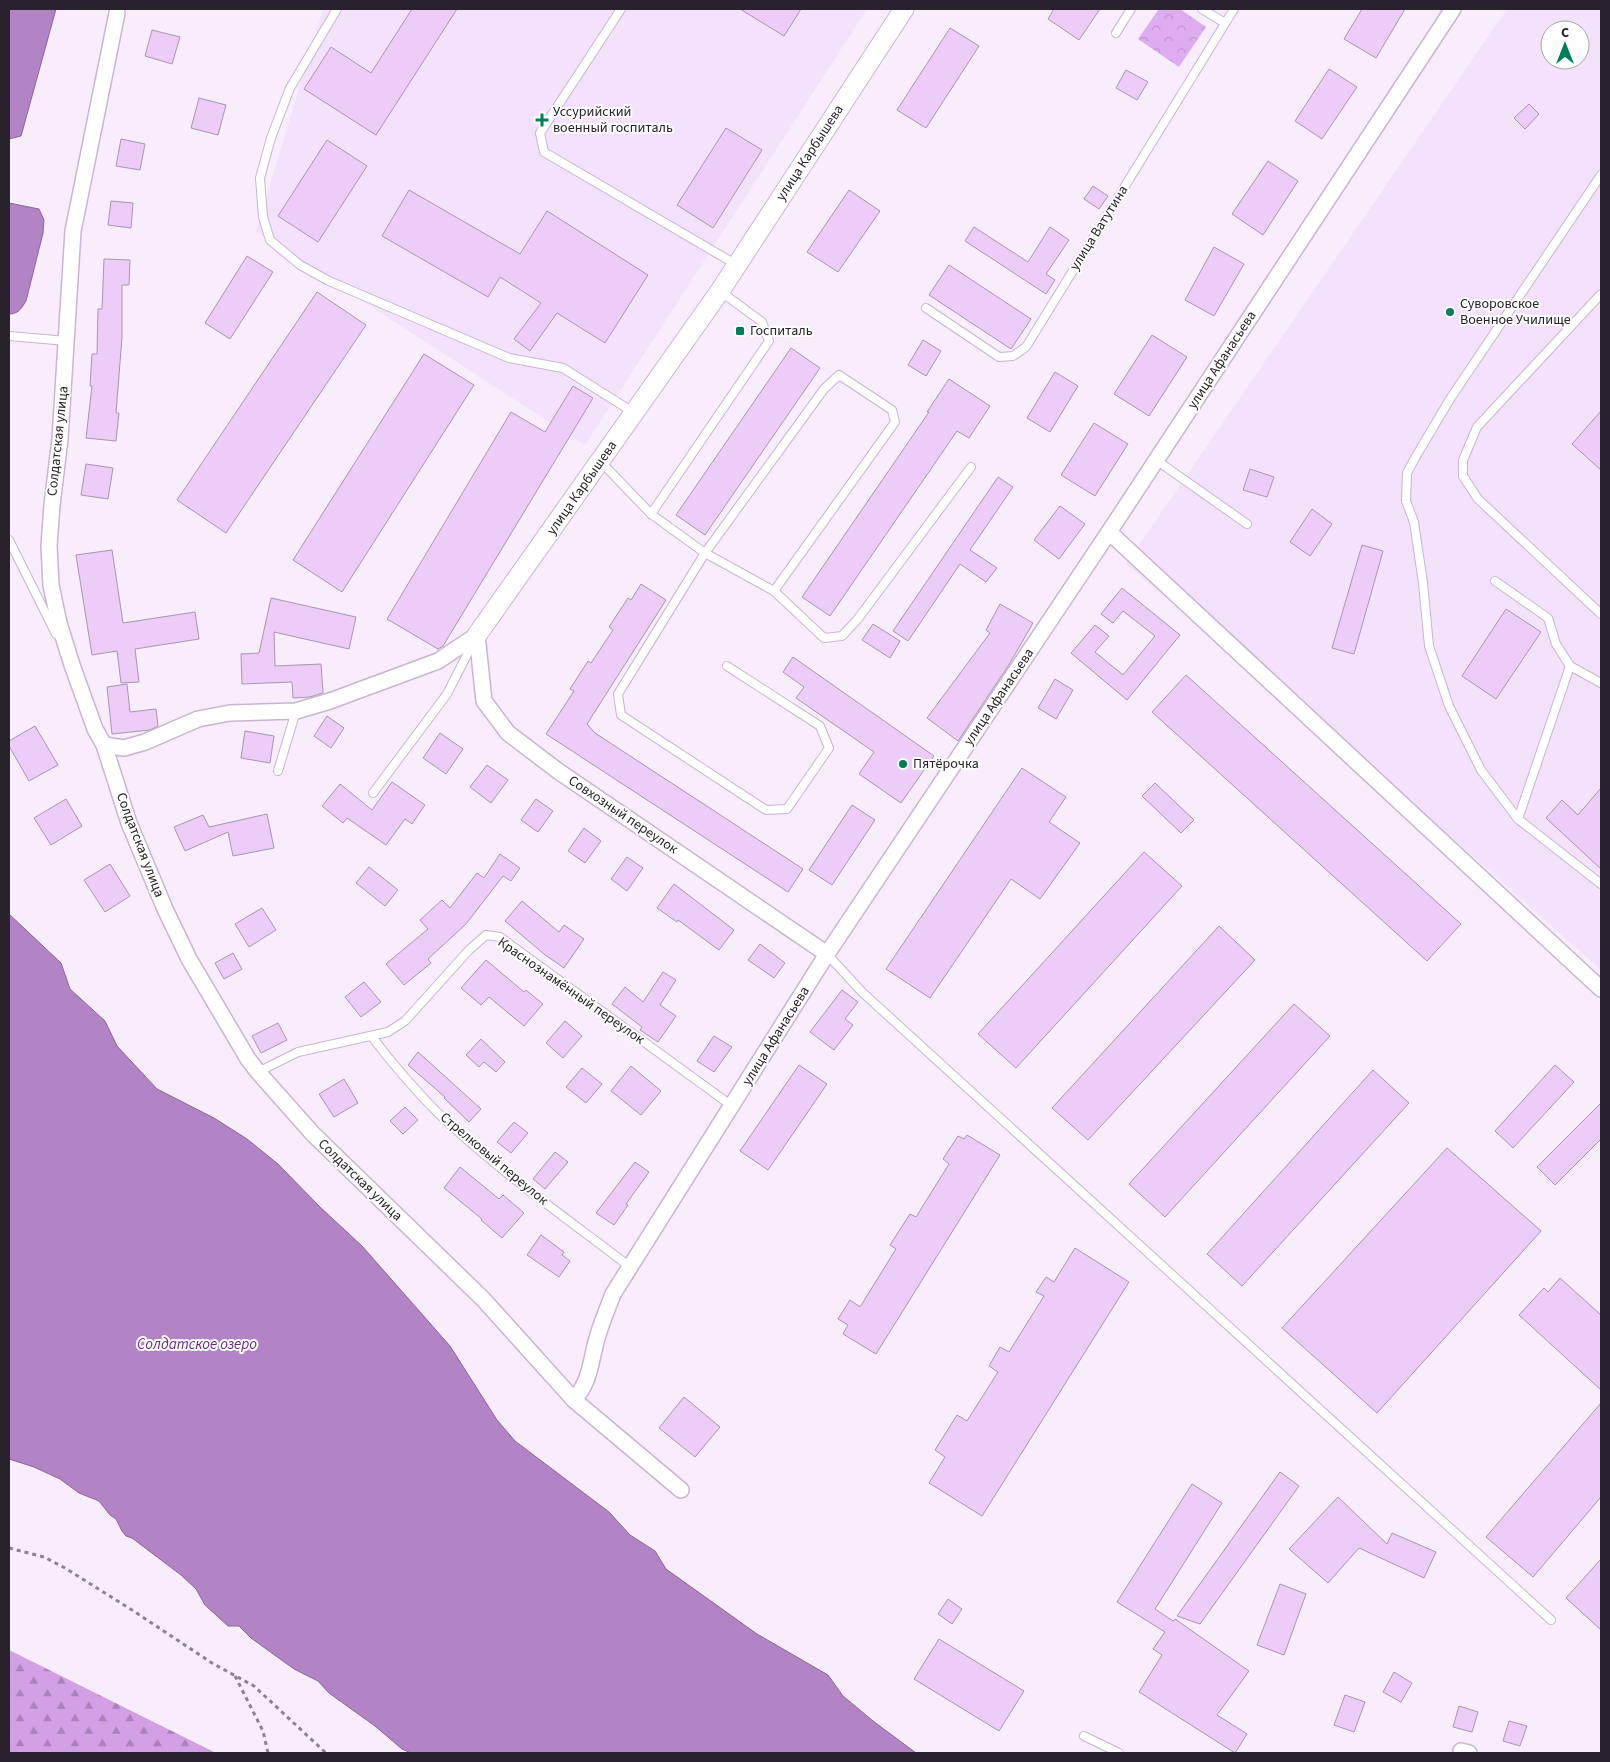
<svg xmlns="http://www.w3.org/2000/svg" width="1610" height="1762" font-family="'Source Sans 3',sans-serif">
  <style>
    .built { fill: #f4e1fc; fill-rule: evenodd }
    .forest { fill: url(#forest-firs) }
    .park { fill: url(#park-crowns) }
    .water { fill: #b283c5; stroke: #896697 }
    .building { fill: #ebcdf8; stroke: #a896af }
    .lines { fill: none; stroke-linecap: round; stroke-linejoin: round }
    .service-casing { stroke: #c8b6d0; stroke-width: 10 }
    .minor-casing { stroke: #c8b6d0; stroke-width: 18 }
    .tertiary-casing { stroke: #c8b6d0; stroke-width: 21 }
    .path { stroke: #8c8390; stroke-width: 3; stroke-dasharray: 4 4; stroke-linecap: butt }
    .service { stroke: #fff; stroke-width: 8 }
    .minor { stroke: #fff; stroke-width: 15 }
    .tertiary { stroke: #fff; stroke-width: 19 }
    .poi-dot { fill: #007c5b; stroke: #fefefe; stroke-width: 2 }
    .labels { text-anchor: middle; dominant-baseline: central; stroke-width: 4; stroke-linejoin: round; paint-order: stroke }
    .poi-label { font-size: 14px; fill: #29222c; stroke: #fefefe; text-anchor: start }
    .street-label { font-size: 14px; fill: #29222c; stroke: #fefefe }
    .water-label { font-size: 15px; font-style: italic; fill: #682c7d; stroke: #fefefe }
  </style>
  <defs>
    <pattern id="forest-firs" width="22" height="20" patternUnits="userSpaceOnUse" patternTransform="scale(1.25)"><rect width="22" height="20" fill="#d1a0e5"/><path d="M5 1l3.5 6h-7zM16 11l3.5 6h-7z" fill="#aa82ba"/></pattern>
    <pattern id="park-crowns" width="20" height="18" patternUnits="userSpaceOnUse" patternTransform="scale(1.25)"><rect width="20" height="18" fill="#deadf1"/><path d="M2 6a3 3 0 1 1 6 0M12 15a3 3 0 1 1 6 0" fill="none" stroke="#be95cf"/></pattern>
  </defs>
  <rect width="100%" height="100%" fill="#f8ecfd"/>
  <g class="built">
    <path d="M 323,9 L 867,9 L 585,445 L 256,232 Z"/>
    <path d="M 1507,9 L 1601,9 L 1601,970 L 1464,848 L 1126,564 ZM 1550,30 L 1580,30 L 1580,60 L 1550,60 Z"/>
  </g>
  <path class="forest" d="M 9,1650 L 216,1753 L 9,1753 Z"/>
  <path class="park" d="M 1159,9 L 1180,9 L 1206,27 L 1179,67 L 1138,39 Z"/>
  <g class="water">
    <path d="M 9,9 L 56,9 L 21,136 L 9,139 Z"/>
    <path d="M 9,203 L 39,209 L 44,220 L 43,233 L 26,301 C 21,309 18,314 9,314 Z"/>
    <path d="M 9,914 L 61,963 L 70,989 L 105,1021 L 117,1046 L 157,1089 L 214,1118 L 247,1139 L 278,1164 L 320,1207 L 362,1246 L 450,1346 L 497,1420 L 515,1441 L 609,1512 L 630,1535 L 655,1551 L 666,1569 L 757,1634 L 828,1675 L 843,1696 L 873,1721 L 916,1753 L 411,1753 L 402,1749 L 375,1726 L 329,1693 L 318,1681 L 294,1669 L 251,1638 L 239,1626 L 228,1626 L 205,1605 L 196,1589 L 181,1575 L 132,1538 L 126,1536 L 122,1531 L 116,1519 L 110,1515 L 99,1501 L 79,1493 L 60,1479 L 34,1467 L 9,1459 Z"/>
  </g>
  <g class="building">
    <path d="M 412,9 L 457,9 L 376,135 L 304,89 L 331,47 L 371,73 Z"/>
    <path d="M 740,9 L 801,9 L 784,36 Z"/>
    <path d="M 1054,9 L 1100,9 L 1079,40 L 1048,19 Z"/>
    <path d="M 1362,9 L 1405,9 L 1376,58 L 1344,39 Z"/>
    <path d="M 950,28 L 979,46 L 926,128 L 897,110 Z"/>
    <path d="M 152,30 L 180,37 L 172,64 L 145,56 Z"/>
    <path d="M 1329,69 L 1357,87 L 1322,139 L 1295,121 Z"/>
    <path d="M 1126,70 L 1148,82 L 1137,100 L 1116,88 Z"/>
    <path d="M 199,98 L 226,105 L 218,135 L 191,128 Z"/>
    <path d="M 1529,104 L 1539,114 L 1525,129 L 1514,118 Z"/>
    <path d="M 726,128 L 762,150 L 713,228 L 677,205 Z"/>
    <path d="M 121,139 L 145,144 L 140,170 L 116,166 Z"/>
    <path d="M 327,140 L 367,166 L 318,242 L 278,216 Z"/>
    <path d="M 1268,161 L 1298,181 L 1263,235 L 1232,214 Z"/>
    <path d="M 1093,186 L 1108,196 L 1099,209 L 1084,199 Z"/>
    <path d="M 409,190 L 520,254 L 547,211 L 648,275 L 605,343 L 557,313 L 530,351 L 514,339 L 541,303 L 500,277 L 488,297 L 382,236 Z"/>
    <path d="M 849,190 L 880,211 L 838,272 L 807,252 Z"/>
    <path d="M 111,201 L 133,203 L 131,228 L 108,225 Z"/>
    <path d="M 974,227 L 1028,262 L 1050,227 L 1069,240 L 1046,274 L 1055,280 L 1046,294 L 965,241 Z"/>
    <path d="M 1214,247 L 1244,264 L 1214,316 L 1185,300 Z"/>
    <path d="M 247,256 L 273,272 L 230,339 L 205,323 Z"/>
    <path d="M 104,259 L 130,260 L 129,285 L 122,285 L 122,337 L 116,413 L 119,413 L 116,441 L 86,438 L 92,386 L 90,386 L 92,354 L 97,354 L 98,309 L 102,309 Z"/>
    <path d="M 949,265 L 1031,319 L 1011,349 L 929,295 Z"/>
    <path d="M 317,292 L 366,325 L 226,533 L 177,500 Z"/>
    <path d="M 1152,335 L 1187,357 L 1149,416 L 1114,394 Z"/>
    <path d="M 923,340 L 941,351 L 926,376 L 908,365 Z"/>
    <path d="M 791,348 L 820,368 L 705,535 L 676,515 Z"/>
    <path d="M 424,354 L 474,385 L 342,592 L 293,560 Z"/>
    <path d="M 1055,372 L 1078,386 L 1050,432 L 1027,418 Z"/>
    <path d="M 949,379 L 990,406 L 969,438 L 957,431 L 830,616 L 802,597 L 929,412 L 927,412 Z"/>
    <path d="M 573,386 L 593,398 L 443,646 L 438,649 L 387,619 L 511,412 L 545,432 Z"/>
    <path d="M 1601,411 L 1601,470 L 1572,444 Z"/>
    <path d="M 1094,423 L 1128,444 L 1095,496 L 1061,475 Z"/>
    <path d="M 86,464 L 113,468 L 108,499 L 81,495 Z"/>
    <path d="M 1250,469 L 1274,477 L 1267,497 L 1243,490 Z"/>
    <path d="M 998,477 L 1013,487 L 970,550 L 997,568 L 986,582 L 960,564 L 908,641 L 893,631 Z"/>
    <path d="M 1060,506 L 1085,524 L 1059,559 L 1034,540 Z"/>
    <path d="M 1312,509 L 1332,524 L 1310,556 L 1290,542 Z"/>
    <path d="M 1362,545 L 1383,551 L 1354,654 L 1332,648 Z"/>
    <path d="M 112,550 L 123,623 L 195,612 L 199,639 L 135,649 L 139,682 L 121,683 L 117,651 L 92,655 L 76,555 Z"/>
    <path d="M 641,584 L 666,600 L 587,724 L 595,733 L 803,869 L 788,892 L 546,734 L 574,691 L 570,689 L 588,661 L 591,663 L 613,630 L 609,627 L 628,598 L 631,600 Z"/>
    <path d="M 1122,588 L 1180,635 L 1127,700 L 1071,653 L 1095,625 L 1109,636 L 1095,652 L 1123,675 L 1155,636 L 1123,611 L 1113,623 L 1101,614 Z"/>
    <path d="M 271,598 L 356,617 L 349,649 L 274,632 L 275,666 L 321,664 L 323,693 L 310,697 L 293,698 L 292,682 L 242,684 L 241,654 L 259,653 Z"/>
    <path d="M 1000,604 L 1033,623 L 1010,663 L 958,741 L 927,718 L 990,633 L 986,630 Z"/>
    <path d="M 1506,609 L 1541,632 L 1496,699 L 1462,676 Z"/>
    <path d="M 873,624 L 900,641 L 890,658 L 862,640 Z"/>
    <path d="M 793,657 L 934,756 L 901,803 L 859,774 L 874,752 L 796,698 L 804,687 L 783,672 Z"/>
    <path d="M 1186,675 L 1461,924 L 1427,961 L 1152,712 Z"/>
    <path d="M 1055,679 L 1073,690 L 1056,719 L 1038,708 Z"/>
    <path d="M 127,684 L 130,712 L 156,709 L 158,726 L 150,730 L 112,734 L 107,687 Z"/>
    <path d="M 327,716 L 344,728 L 331,748 L 314,736 Z"/>
    <path d="M 35,726 L 58,765 L 29,781 L 9,746 L 9,741 Z"/>
    <path d="M 245,731 L 274,736 L 270,763 L 241,758 Z"/>
    <path d="M 440,733 L 463,749 L 446,774 L 423,758 Z"/>
    <path d="M 487,765 L 508,780 L 491,803 L 470,787 Z"/>
    <path d="M 1022,768 L 1066,797 L 1049,822 L 1080,843 L 1040,899 L 1011,879 L 930,998 L 886,969 Z"/>
    <path d="M 392,782 L 425,805 L 412,824 L 405,819 L 386,845 L 347,818 L 343,823 L 322,806 L 340,784 L 372,810 Z"/>
    <path d="M 1155,783 L 1194,820 L 1181,833 L 1142,796 Z"/>
    <path d="M 1601,788 L 1601,869 L 1546,818 L 1562,800 L 1578,815 Z"/>
    <path d="M 66,799 L 82,826 L 51,845 L 34,818 Z"/>
    <path d="M 536,799 L 553,811 L 538,832 L 521,820 Z"/>
    <path d="M 852,805 L 875,820 L 832,885 L 809,870 Z"/>
    <path d="M 267,814 L 274,848 L 233,856 L 228,832 L 185,851 L 174,827 L 203,815 L 209,827 Z"/>
    <path d="M 584,828 L 601,841 L 585,863 L 568,851 Z"/>
    <path d="M 1144,852 L 1182,886 L 1016,1068 L 978,1034 Z"/>
    <path d="M 500,854 L 520,868 L 511,881 L 503,876 L 466,924 L 428,959 L 431,963 L 404,985 L 386,964 L 428,929 L 420,920 L 442,900 L 450,908 L 477,873 L 484,878 Z"/>
    <path d="M 627,857 L 643,868 L 627,891 L 611,879 Z"/>
    <path d="M 110,864 L 130,896 L 105,912 L 84,880 Z"/>
    <path d="M 369,867 L 398,890 L 385,906 L 356,883 Z"/>
    <path d="M 674,884 L 734,930 L 719,950 L 678,920 L 677,922 L 657,908 Z"/>
    <path d="M 522,901 L 559,932 L 564,925 L 584,939 L 564,968 L 544,954 L 505,921 Z"/>
    <path d="M 262,908 L 276,930 L 249,947 L 235,924 Z"/>
    <path d="M 1219,926 L 1255,960 L 1088,1140 L 1052,1108 Z"/>
    <path d="M 760,944 L 785,963 L 774,978 L 748,960 Z"/>
    <path d="M 233,953 L 242,969 L 224,979 L 215,963 Z"/>
    <path d="M 486,960 L 524,992 L 526,990 L 543,1004 L 524,1026 L 489,997 L 481,1005 L 461,988 Z"/>
    <path d="M 663,972 L 676,980 L 660,1005 L 676,1016 L 658,1042 L 640,1030 L 642,1027 L 612,1004 L 625,987 L 643,1002 Z"/>
    <path d="M 364,982 L 381,1002 L 361,1017 L 345,997 Z"/>
    <path d="M 842,990 L 858,1002 L 845,1019 L 853,1025 L 834,1050 L 810,1032 Z"/>
    <path d="M 1294,1004 L 1330,1036 L 1165,1217 L 1129,1184 Z"/>
    <path d="M 565,1021 L 582,1036 L 563,1058 L 546,1043 Z"/>
    <path d="M 278,1023 L 287,1040 L 261,1053 L 252,1036 Z"/>
    <path d="M 714,1036 L 732,1047 L 714,1072 L 697,1061 Z"/>
    <path d="M 481,1039 L 505,1062 L 496,1072 L 484,1062 L 479,1067 L 466,1055 Z"/>
    <path d="M 418,1052 L 481,1109 L 469,1122 L 444,1098 L 445,1097 L 408,1065 Z"/>
    <path d="M 799,1065 L 827,1084 L 768,1170 L 740,1151 Z"/>
    <path d="M 1555,1065 L 1574,1082 L 1513,1148 L 1495,1131 Z"/>
    <path d="M 631,1066 L 661,1091 L 641,1115 L 611,1091 Z"/>
    <path d="M 582,1068 L 602,1084 L 586,1103 L 566,1087 Z"/>
    <path d="M 1373,1070 L 1409,1103 L 1242,1286 L 1207,1254 Z"/>
    <path d="M 344,1079 L 358,1103 L 334,1117 L 319,1094 Z"/>
    <path d="M 1601,1103 L 1601,1139 L 1555,1185 L 1537,1167 Z"/>
    <path d="M 405,1107 L 418,1120 L 403,1134 L 390,1121 Z"/>
    <path d="M 514,1122 L 528,1133 L 511,1153 L 497,1142 Z"/>
    <path d="M 967,1135 L 1000,1155 L 876,1354 L 843,1334 L 848,1325 L 838,1319 L 850,1300 L 860,1307 L 896,1249 L 890,1245 L 910,1214 L 916,1217 L 949,1164 L 943,1159 L 958,1136 L 964,1139 Z"/>
    <path d="M 1447,1148 L 1541,1231 L 1377,1413 L 1282,1328 Z"/>
    <path d="M 555,1152 L 568,1162 L 545,1189 L 533,1179 Z"/>
    <path d="M 635,1162 L 649,1172 L 626,1204 L 628,1205 L 614,1225 L 596,1213 Z"/>
    <path d="M 460,1167 L 499,1199 L 503,1195 L 524,1213 L 502,1238 L 481,1220 L 482,1219 L 444,1188 Z"/>
    <path d="M 541,1235 L 564,1252 L 562,1255 L 570,1261 L 559,1277 L 527,1255 Z"/>
    <path d="M 1075,1248 L 1129,1282 L 982,1516 L 929,1483 L 945,1457 L 935,1450 L 957,1415 L 967,1421 L 998,1372 L 989,1366 L 1000,1347 L 1009,1352 L 1044,1296 L 1036,1292 L 1046,1277 L 1054,1282 Z"/>
    <path d="M 1560,1278 L 1601,1315 L 1601,1390 L 1519,1315 L 1544,1288 L 1548,1292 Z"/>
    <path d="M 684,1397 L 720,1427 L 695,1457 L 659,1428 Z"/>
    <path d="M 1601,1403 L 1601,1497 L 1533,1577 L 1486,1537 Z"/>
    <path d="M 1280,1472 L 1299,1486 L 1200,1624 L 1177,1616 Z"/>
    <path d="M 1192,1484 L 1222,1503 L 1155,1609 L 1173,1621 L 1175,1619 L 1249,1671 L 1217,1715 L 1247,1734 L 1235,1753 L 1139,1692 L 1162,1655 L 1153,1649 L 1165,1632 L 1117,1602 Z"/>
    <path d="M 1338,1497 L 1387,1544 L 1392,1533 L 1436,1552 L 1424,1578 L 1359,1548 L 1328,1583 L 1289,1549 Z"/>
    <path d="M 1601,1559 L 1601,1630 L 1566,1598 Z"/>
    <path d="M 1280,1584 L 1306,1594 L 1284,1655 L 1257,1645 Z"/>
    <path d="M 948,1599 L 962,1609 L 952,1624 L 938,1614 Z"/>
    <path d="M 939,1639 L 1024,1691 L 999,1731 L 914,1679 Z"/>
    <path d="M 1394,1672 L 1412,1683 L 1401,1702 L 1383,1692 Z"/>
    <path d="M 1345,1695 L 1365,1702 L 1354,1732 L 1334,1725 Z"/>
    <path d="M 1459,1706 L 1478,1712 L 1472,1732 L 1453,1727 Z"/>
    <path d="M 1509,1721 L 1527,1726 L 1520,1746 L 1503,1741 Z"/>
  </g>
  <g class="lines">
    <g class="service-casing">
      <g id="service">
        <path d="M 337,9 L 290,88 L 271,138 L 260,178 L 263,217 L 270,240 L 300,265 L 329,281 L 509,358 L 563,368 L 633,412"/>
        <path d="M 621,9 L 540,133 L 544,152 L 737,265"/>
        <path d="M 1202,9 L 1225,23"/>
        <path d="M 1116,33 L 1131,9"/>
        <path d="M 1601,175 L 1450,399 L 1415,458 L 1407,473 L 1406,501 L 1414,522 L 1423,583 L 1429,646 L 1449,706 L 1481,770 L 1518,819 L 1601,884"/>
        <path d="M 720,291 L 762,322 L 769,341 L 651,514 L 705,553 L 774,591 L 824,638 L 842,636 L 857,620 L 971,467"/>
        <path d="M 1601,294 L 1477,427 L 1463,460 L 1463,476 L 1478,499 L 1601,614"/>
        <path d="M 926,308 L 999,357 L 1013,356 L 1026,347 L 1234,9"/>
        <path d="M 9,336 L 67,341"/>
        <path d="M 1156,460 L 1247,524"/>
        <path d="M 601,462 L 651,514"/>
        <path d="M 9,540 L 56,634"/>
        <path d="M 1495,581 L 1548,618 L 1556,644 L 1570,666"/>
        <path d="M 727,666 L 820,726 L 829,748 L 787,809 L 766,810 L 621,715 L 618,694 L 705,553 L 824,389 L 839,375 L 892,410 L 895,422 L 774,591"/>
        <path d="M 278,771 L 296,711"/>
        <path d="M 373,793 L 447,694 L 474,641"/>
        <path d="M 1518,819 L 1570,666 L 1601,683"/>
        <path d="M 827,954 L 862,992 L 1551,1620"/>
        <path d="M 372,1037 C 392,1063 413,1088 437,1112 C 496,1169 565,1217 630,1267"/>
        <path d="M 258,1072 L 298,1052 L 388,1032 L 405,1021 L 469,950 L 486,935 L 500,937 L 732,1106"/>
        <path d="M 1084,1736 L 1119,1753"/>
      </g>
    </g>
    <g class="minor-casing">
      <g id="minor">
        <path d="M 117,13 L 73,231 L 60,439 L 52,505 L 49,546 L 51,585 L 59,623 L 72,665 L 95,729 L 104,745 L 129,823 L 165,909 L 189,959 L 248,1059 L 258,1072 L 313,1134 L 483,1299 L 574,1400 L 681,1490"/>
        <path d="M 1109,532 L 1601,989"/>
        <path d="M 104,745 L 124,748 L 145,742 L 198,719 L 230,713 L 296,711 L 330,701 L 438,661 L 477,635 L 484,701 L 508,733 L 558,771 L 827,954"/>
        <path d="M 574,1400 C 590,1381 590,1365 596,1342 C 600,1326 607,1310 613,1294 L 827,954 L 1109,532 L 1453,9"/>
        <path d="M 1461,1751 L 1469,1753"/>
      </g>
    </g>
    <g class="tertiary-casing">
      <path id="tertiary" d="M 477,635 L 720,291 L 904,9"/>
    </g>
    <g class="path">
      <path d="M 9,1548 L 44,1557 L 65,1568 L 132,1610 L 212,1663 L 254,1686 L 326,1753"/>
      <path d="M 235,1676 L 263,1731 L 268,1753"/>
    </g>
    <use href="#service" class="service"/>
    <use href="#minor" class="minor"/>
    <use href="#tertiary" class="tertiary"/>
  </g>
  <g class="poi-dot">
    <path d="M539.5 112.5h5v5h5v5h-5v5h-5v-5h-5v-5h5z"/>
    <circle cx="1450" cy="312" r="5"/>
    <rect x="735" y="326" width="10" height="10" rx="2.5"/>
    <circle cx="903" cy="764" r="5"/>
  </g>
  <g class="labels">
    <g class="poi-label">
      <text x="553" y="112">Уссурийский<tspan x="553" dy="16">военный госпиталь</tspan></text>
      <text x="1460" y="304">Суворовское<tspan x="1460" dy="16">Военное Училище</tspan></text>
      <text x="750" y="331">Госпиталь</text>
      <text x="913" y="764">Пятёрочка</text>
    </g>
    <g class="street-label">
      <text transform="translate(810 153) rotate(-57)">улица Карбышева</text>
      <text transform="translate(1099 228) rotate(-58)">улица Ватутина</text>
      <text transform="translate(1222 360) rotate(-57)">улица Афанасьева</text>
      <text transform="translate(58 441) rotate(-84)">Солдатская улица</text>
      <text transform="translate(582 488) rotate(-55)">улица Карбышева</text>
      <text transform="translate(999 697) rotate(-56)">улица Афанасьева</text>
      <text transform="translate(623 815) rotate(34)">Совхозный переулок</text>
      <text transform="translate(140 845) rotate(69)">Солдатская улица</text>
      <text transform="translate(571 991) rotate(35)">Краснознамённый переулок</text>
      <text transform="translate(776 1036) rotate(-58)">улица Афанасьева</text>
      <text transform="translate(494 1159) rotate(40)">Стрелковый переулок</text>
      <text transform="translate(360 1180) rotate(44)">Солдатская улица</text>
    </g>
    <g class="water-label">
      <text x="197" y="1344">Солдатское озеро</text>
    </g>
  </g>
  <rect width="1610" height="1762" fill="none" stroke="#29222c" stroke-width="20"/>
  <g transform="translate(1565 45)"><circle r="24" fill="#fefefe" stroke="#a9a6aa"/>
  <path d="M0-4L9 19L0 12L-9 19Z" fill="#007c5b"/>
  <text y="-8" font-size="14" font-weight="bold" text-anchor="middle" fill="#29222c">С</text>
  </g>
</svg>
